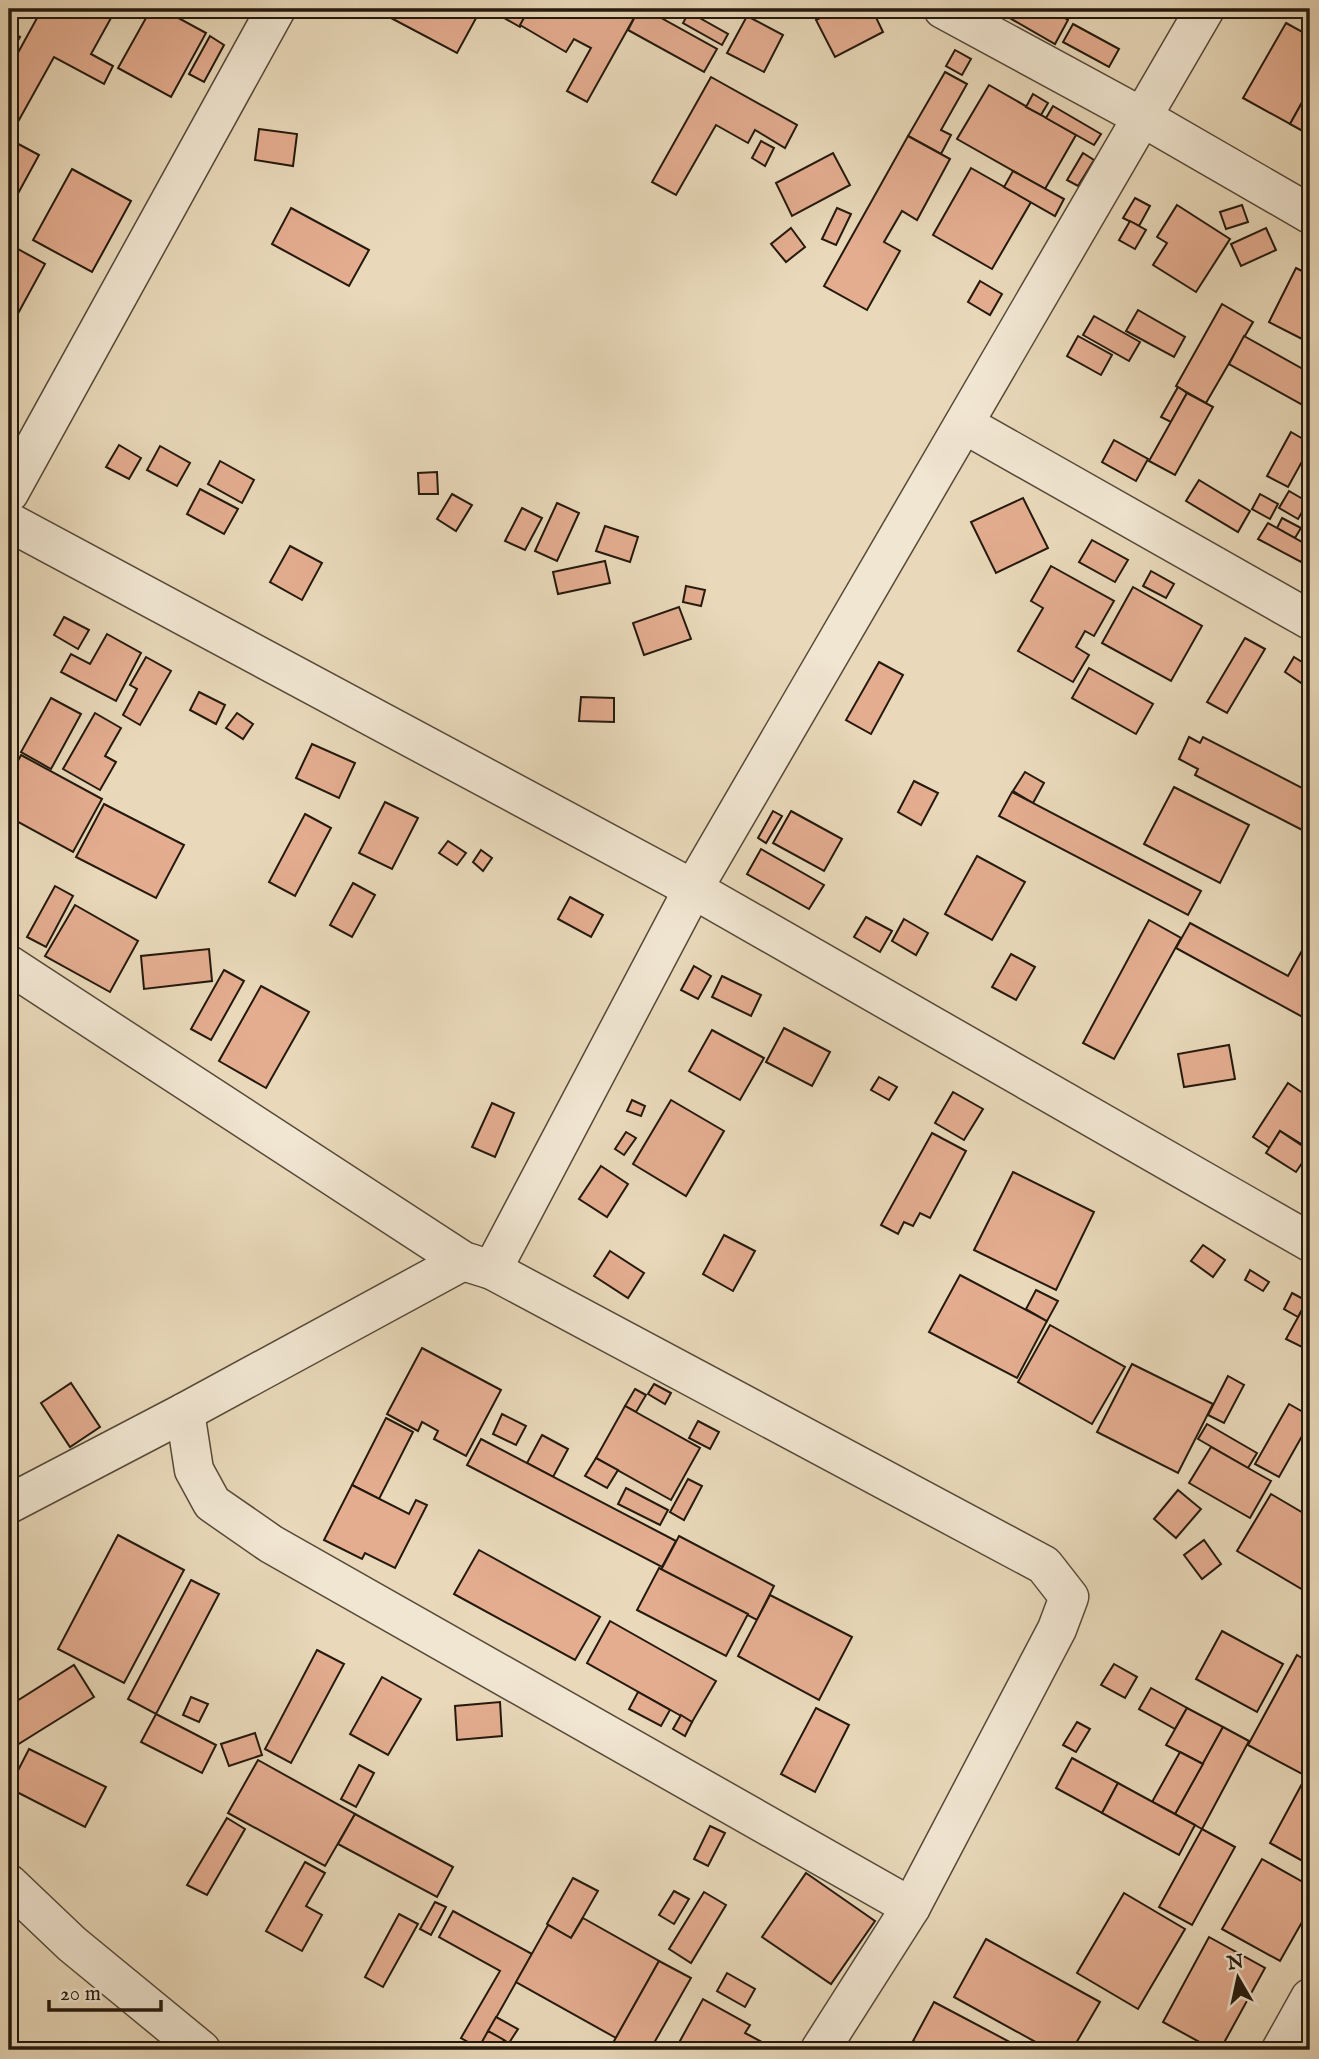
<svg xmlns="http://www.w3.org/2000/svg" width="1319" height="2059" font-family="'IM FELL English',serif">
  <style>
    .building { fill: #e4ad90; stroke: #24190d; stroke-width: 2 }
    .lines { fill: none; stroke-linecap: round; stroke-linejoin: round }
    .minor-casing { stroke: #554938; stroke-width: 41 }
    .minor { stroke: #f1e6d2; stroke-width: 38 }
  </style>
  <rect width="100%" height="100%" fill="#e9d9ba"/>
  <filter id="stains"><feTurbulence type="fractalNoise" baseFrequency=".00286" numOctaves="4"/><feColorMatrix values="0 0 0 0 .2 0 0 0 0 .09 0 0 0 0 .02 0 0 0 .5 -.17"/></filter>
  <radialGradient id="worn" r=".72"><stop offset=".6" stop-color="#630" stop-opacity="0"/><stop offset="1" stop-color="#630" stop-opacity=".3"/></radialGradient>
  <g class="building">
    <path d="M 42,9 L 116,9 L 91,54 L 113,66 L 104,84 L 54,57 L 9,138 L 9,69 Z"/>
    <path d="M 122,9 L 145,9 L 140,18 Z"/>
    <path d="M 151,9 L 162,9 L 206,33 L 171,97 L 118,68 Z"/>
    <path d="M 374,9 L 481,9 L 457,53 Z"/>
    <path d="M 493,9 L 530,9 L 520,27 L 492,11 Z"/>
    <path d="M 529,9 L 639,9 L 587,102 L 567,91 L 591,48 L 574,39 L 566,52 L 520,25 Z"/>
    <path d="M 639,9 L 645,9 L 717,49 L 704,72 L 628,30 Z"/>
    <path d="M 838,9 L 872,9 L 883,32 L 835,57 L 816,20 Z"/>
    <path d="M 1012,9 L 1049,9 L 1068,20 L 1055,44 L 1008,17 Z"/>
    <path d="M 689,12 L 728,34 L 722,45 L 683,23 Z"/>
    <path d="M 747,16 L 783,35 L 764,72 L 727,53 Z"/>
    <path d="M 1286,23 L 1310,36 L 1310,88 L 1290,124 L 1243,98 Z"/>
    <path d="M 1073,24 L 1119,49 L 1109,67 L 1063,42 Z"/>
    <path d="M 9,31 L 20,37 L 11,54 L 9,53 Z"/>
    <path d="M 210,36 L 224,45 L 204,82 L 189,74 Z"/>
    <path d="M 955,50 L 971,59 L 962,75 L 946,66 Z"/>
    <path d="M 945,72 L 967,84 L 941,130 L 951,135 L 941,154 L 908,136 Z"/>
    <path d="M 711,77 L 797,125 L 785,148 L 755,130 L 748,143 L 716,125 L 676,195 L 652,182 Z"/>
    <path d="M 989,85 L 1076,135 L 1045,189 L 957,139 Z"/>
    <path d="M 1310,88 L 1310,135 L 1290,124 Z"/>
    <path d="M 1033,94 L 1048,103 L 1041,115 L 1026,107 Z"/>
    <path d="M 1053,106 L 1101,134 L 1094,145 L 1046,118 Z"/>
    <path d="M 259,129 L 297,134 L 293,166 L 255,160 Z"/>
    <path d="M 908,136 L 950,159 L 917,220 L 902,211 L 884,242 L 900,251 L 867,310 L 824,286 Z"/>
    <path d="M 9,139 L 39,155 L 9,210 Z"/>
    <path d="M 761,141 L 774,148 L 765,166 L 752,158 Z"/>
    <path d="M 833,153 L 850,185 L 792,216 L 776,183 Z"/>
    <path d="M 1083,153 L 1094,160 L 1078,186 L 1067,180 Z"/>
    <path d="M 971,168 L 1031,202 L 992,269 L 933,235 Z"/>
    <path d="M 72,169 L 131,201 L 92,272 L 33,240 Z"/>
    <path d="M 1013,171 L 1064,199 L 1055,216 L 1004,187 Z"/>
    <path d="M 1135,198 L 1150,206 L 1139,226 L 1123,218 Z"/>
    <path d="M 1177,205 L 1230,239 L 1196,292 L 1153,265 L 1167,243 L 1157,237 Z"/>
    <path d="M 1242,205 L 1248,222 L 1226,229 L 1220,212 Z"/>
    <path d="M 291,208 L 369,250 L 349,286 L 272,244 Z"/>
    <path d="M 837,208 L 851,214 L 836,245 L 822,239 Z"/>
    <path d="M 1130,221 L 1146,230 L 1135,249 L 1119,240 Z"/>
    <path d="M 791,228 L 805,247 L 786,262 L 771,244 Z"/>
    <path d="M 1266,228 L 1276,250 L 1241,266 L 1231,244 Z"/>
    <path d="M 9,244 L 45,264 L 9,330 Z"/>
    <path d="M 1296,268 L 1310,275 L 1310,343 L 1269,322 Z"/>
    <path d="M 980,281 L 1002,294 L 990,315 L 968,302 Z"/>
    <path d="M 1222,304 L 1253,322 L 1206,403 L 1176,386 Z"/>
    <path d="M 1138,310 L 1185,337 L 1174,357 L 1126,331 Z"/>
    <path d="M 1094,316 L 1140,342 L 1129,361 L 1083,335 Z"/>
    <path d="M 1078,336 L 1112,355 L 1101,375 L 1067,356 Z"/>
    <path d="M 1244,336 L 1310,373 L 1310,409 L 1229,364 Z"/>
    <path d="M 1178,387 L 1187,393 L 1171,422 L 1161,417 Z"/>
    <path d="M 1187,393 L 1213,407 L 1175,475 L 1149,461 Z"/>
    <path d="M 1291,432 L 1310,443 L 1310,447 L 1288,487 L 1267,476 Z"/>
    <path d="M 1114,440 L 1148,459 L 1136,481 L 1102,462 Z"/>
    <path d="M 119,445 L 141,458 L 129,479 L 106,467 Z"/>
    <path d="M 160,446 L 190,463 L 177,486 L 147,470 Z"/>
    <path d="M 220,461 L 254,480 L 242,503 L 208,484 Z"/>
    <path d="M 437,472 L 438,494 L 419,494 L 418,473 Z"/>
    <path d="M 1199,480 L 1250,511 L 1238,532 L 1186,501 Z"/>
    <path d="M 200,489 L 238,509 L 224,534 L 187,514 Z"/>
    <path d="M 1289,491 L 1308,502 L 1298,519 L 1279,508 Z"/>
    <path d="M 452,494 L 472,505 L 456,531 L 437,519 Z"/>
    <path d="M 1260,494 L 1278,504 L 1270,519 L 1252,509 Z"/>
    <path d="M 1023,498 L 1048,548 L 996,573 L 971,522 Z"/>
    <path d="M 557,503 L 579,513 L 557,561 L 535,551 Z"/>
    <path d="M 522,508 L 542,518 L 525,550 L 505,541 Z"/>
    <path d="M 1282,518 L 1301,528 L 1295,538 L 1277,528 Z"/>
    <path d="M 1268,523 L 1309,546 L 1301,562 L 1258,539 Z"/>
    <path d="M 605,526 L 638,537 L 630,562 L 596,551 Z"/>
    <path d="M 1092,540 L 1128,560 L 1115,582 L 1079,562 Z"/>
    <path d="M 290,546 L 322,563 L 302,600 L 270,582 Z"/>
    <path d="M 605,561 L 610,583 L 558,594 L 553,572 Z"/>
    <path d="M 1051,566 L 1114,601 L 1094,636 L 1085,631 L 1076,647 L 1089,655 L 1073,682 L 1018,651 L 1043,608 L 1031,601 Z"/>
    <path d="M 1151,571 L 1174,584 L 1166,598 L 1143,586 Z"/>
    <path d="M 686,586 L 705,590 L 701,606 L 683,602 Z"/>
    <path d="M 1133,587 L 1202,626 L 1171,681 L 1102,643 Z"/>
    <path d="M 679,607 L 691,639 L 644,655 L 633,623 Z"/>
    <path d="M 64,617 L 89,630 L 78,649 L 54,635 Z"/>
    <path d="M 107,634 L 141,653 L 116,701 L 61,672 L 71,654 L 90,664 Z"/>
    <path d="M 1245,638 L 1265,649 L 1227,713 L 1207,702 Z"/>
    <path d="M 146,657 L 171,671 L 140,725 L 123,715 L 137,689 L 130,685 Z"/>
    <path d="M 1294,657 L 1310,667 L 1310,689 L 1285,672 Z"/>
    <path d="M 879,662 L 903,675 L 871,734 L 846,720 Z"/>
    <path d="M 1089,668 L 1153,704 L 1136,734 L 1072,698 Z"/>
    <path d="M 199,692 L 225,705 L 216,724 L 190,710 Z"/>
    <path d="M 581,697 L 614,698 L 614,722 L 579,721 Z"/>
    <path d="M 51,698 L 81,714 L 51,769 L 21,752 Z"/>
    <path d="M 95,713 L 121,728 L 105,756 L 116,762 L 100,790 L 63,769 Z"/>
    <path d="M 237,713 L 253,724 L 243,739 L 226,728 Z"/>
    <path d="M 1189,737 L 1200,743 L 1203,737 L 1310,792 L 1310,834 L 1195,775 L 1198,769 L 1179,759 Z"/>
    <path d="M 312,744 L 355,763 L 339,798 L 296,778 Z"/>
    <path d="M 21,755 L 102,799 L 73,852 L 9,817 L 9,778 Z"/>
    <path d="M 1025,772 L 1044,783 L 1033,803 L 1013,791 Z"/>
    <path d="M 914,781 L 938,793 L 921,825 L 898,812 Z"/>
    <path d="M 1174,787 L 1249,825 L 1220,883 L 1144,844 Z"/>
    <path d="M 1012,792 L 1201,891 L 1188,915 L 999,816 Z"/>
    <path d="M 385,802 L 418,818 L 392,869 L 359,853 Z"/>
    <path d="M 104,804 L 184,845 L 156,898 L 76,857 Z"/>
    <path d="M 773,811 L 782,816 L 766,843 L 758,838 Z"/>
    <path d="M 791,811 L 842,839 L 824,871 L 773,843 Z"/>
    <path d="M 305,814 L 331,828 L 295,896 L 269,882 Z"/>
    <path d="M 448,841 L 466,853 L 457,865 L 439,853 Z"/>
    <path d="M 761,849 L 824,885 L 809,909 L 747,874 Z"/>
    <path d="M 481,850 L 492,858 L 483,871 L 473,862 Z"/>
    <path d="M 977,856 L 1025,882 L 992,940 L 945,914 Z"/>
    <path d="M 353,883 L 375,895 L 352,937 L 330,925 Z"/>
    <path d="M 55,886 L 73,896 L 46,947 L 27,937 Z"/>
    <path d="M 570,897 L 603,915 L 591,937 L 558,919 Z"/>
    <path d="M 75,905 L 138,941 L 110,992 L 45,956 Z"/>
    <path d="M 866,917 L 892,931 L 880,952 L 854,937 Z"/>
    <path d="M 904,919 L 928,933 L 916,955 L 892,941 Z"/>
    <path d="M 1149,920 L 1181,938 L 1114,1059 L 1083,1043 Z"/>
    <path d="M 1190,923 L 1288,976 L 1304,947 L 1310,951 L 1310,1021 L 1176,948 Z"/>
    <path d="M 209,949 L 212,981 L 144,989 L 141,956 Z"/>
    <path d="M 1011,954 L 1035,967 L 1016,1000 L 992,987 Z"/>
    <path d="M 694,966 L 711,976 L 698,999 L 681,990 Z"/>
    <path d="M 224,970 L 244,981 L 211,1040 L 191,1029 Z"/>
    <path d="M 722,976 L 761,995 L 751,1016 L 712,997 Z"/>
    <path d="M 261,986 L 309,1012 L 266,1088 L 219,1061 Z"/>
    <path d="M 784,1028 L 830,1052 L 812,1086 L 766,1062 Z"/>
    <path d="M 712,1030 L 764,1058 L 740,1100 L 689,1071 Z"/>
    <path d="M 1229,1045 L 1235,1079 L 1184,1087 L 1178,1054 Z"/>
    <path d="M 879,1077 L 897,1087 L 889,1100 L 871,1090 Z"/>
    <path d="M 1288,1083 L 1310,1098 L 1310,1133 L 1303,1145 L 1280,1131 L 1270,1148 L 1253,1137 Z"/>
    <path d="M 953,1092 L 983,1109 L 964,1140 L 935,1123 Z"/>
    <path d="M 632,1100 L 645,1106 L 641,1116 L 627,1111 Z"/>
    <path d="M 671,1100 L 724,1131 L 686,1196 L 633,1164 Z"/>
    <path d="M 492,1103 L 514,1113 L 495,1157 L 472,1147 Z"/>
    <path d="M 1280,1131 L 1310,1151 L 1296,1172 L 1266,1153 Z"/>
    <path d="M 626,1132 L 636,1138 L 624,1155 L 615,1149 Z"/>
    <path d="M 932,1133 L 966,1151 L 930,1218 L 920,1213 L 913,1226 L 904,1222 L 898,1234 L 881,1225 Z"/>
    <path d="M 1310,1165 L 1310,1181 L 1302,1174 Z"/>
    <path d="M 601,1166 L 628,1184 L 607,1217 L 579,1199 Z"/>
    <path d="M 1013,1172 L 1094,1212 L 1056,1290 L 974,1250 Z"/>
    <path d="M 724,1235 L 755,1251 L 733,1291 L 703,1274 Z"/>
    <path d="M 1203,1245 L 1225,1260 L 1213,1277 L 1191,1261 Z"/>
    <path d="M 610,1251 L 644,1273 L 628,1298 L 594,1276 Z"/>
    <path d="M 1250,1270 L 1269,1282 L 1263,1291 L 1245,1280 Z"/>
    <path d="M 960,1275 L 1047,1321 L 1017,1378 L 929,1332 Z"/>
    <path d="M 1036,1290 L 1058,1301 L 1047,1321 L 1026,1309 Z"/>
    <path d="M 1292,1293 L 1307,1301 L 1298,1317 L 1284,1309 Z"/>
    <path d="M 1307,1301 L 1310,1303 L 1310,1337 L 1304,1348 L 1286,1339 Z"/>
    <path d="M 1050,1325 L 1125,1367 L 1092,1424 L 1018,1382 Z"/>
    <path d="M 422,1348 L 501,1390 L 466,1456 L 434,1439 L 438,1431 L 422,1422 L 418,1431 L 387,1414 Z"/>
    <path d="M 1132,1364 L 1213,1404 L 1178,1473 L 1097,1432 Z"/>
    <path d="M 1228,1376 L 1244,1385 L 1224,1423 L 1208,1415 Z"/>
    <path d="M 71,1383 L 100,1427 L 70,1447 L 41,1403 Z"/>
    <path d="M 654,1384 L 671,1393 L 665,1404 L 648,1394 Z"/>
    <path d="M 635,1389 L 646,1395 L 636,1412 L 625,1406 Z"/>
    <path d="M 1289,1404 L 1310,1416 L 1310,1422 L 1279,1477 L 1255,1464 Z"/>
    <path d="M 625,1406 L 700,1448 L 671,1500 L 596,1458 Z"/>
    <path d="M 502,1414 L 526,1426 L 516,1445 L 493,1434 Z"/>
    <path d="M 386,1418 L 413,1432 L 379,1499 L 352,1485 Z"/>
    <path d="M 698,1421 L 719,1432 L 710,1449 L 689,1438 Z"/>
    <path d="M 1207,1424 L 1257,1453 L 1248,1468 L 1198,1439 Z"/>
    <path d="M 542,1435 L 568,1449 L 553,1477 L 527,1463 Z"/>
    <path d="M 481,1439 L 676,1541 L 662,1567 L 467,1465 Z"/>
    <path d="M 1211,1447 L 1271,1481 L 1250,1518 L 1189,1483 Z"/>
    <path d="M 596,1458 L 618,1470 L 607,1488 L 585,1476 Z"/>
    <path d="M 688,1479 L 702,1486 L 684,1520 L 670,1512 Z"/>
    <path d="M 352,1485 L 409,1514 L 416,1500 L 427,1505 L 395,1568 L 365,1553 L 362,1559 L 324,1540 Z"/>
    <path d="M 626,1488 L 668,1510 L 660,1525 L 618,1504 Z"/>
    <path d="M 1178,1490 L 1201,1509 L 1176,1538 L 1154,1519 Z"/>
    <path d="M 1271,1494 L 1310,1517 L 1310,1594 L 1237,1551 Z"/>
    <path d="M 118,1535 L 184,1570 L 124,1683 L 58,1649 Z"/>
    <path d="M 679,1536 L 774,1586 L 757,1620 L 661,1570 Z"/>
    <path d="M 1204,1540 L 1221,1564 L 1202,1579 L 1184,1555 Z"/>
    <path d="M 479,1550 L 600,1617 L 575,1660 L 454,1594 Z"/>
    <path d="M 659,1568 L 748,1614 L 726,1656 L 637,1610 Z"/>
    <path d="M 191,1580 L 219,1594 L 156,1714 L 128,1699 Z"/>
    <path d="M 770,1595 L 852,1637 L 819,1700 L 738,1656 Z"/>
    <path d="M 610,1621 L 716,1681 L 692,1722 L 587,1663 Z"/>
    <path d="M 1222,1631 L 1283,1664 L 1257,1712 L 1196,1679 Z"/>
    <path d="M 317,1650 L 344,1664 L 291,1763 L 265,1749 Z"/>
    <path d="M 1297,1655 L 1310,1663 L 1310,1763 L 1304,1775 L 1248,1745 Z"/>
    <path d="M 1114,1664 L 1137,1677 L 1125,1698 L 1101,1685 Z"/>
    <path d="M 74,1665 L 94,1697 L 9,1750 L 9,1706 Z"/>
    <path d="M 382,1677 L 421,1699 L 388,1755 L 350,1734 Z"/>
    <path d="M 1151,1688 L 1187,1708 L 1175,1729 L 1139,1709 Z"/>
    <path d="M 638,1692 L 670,1710 L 661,1726 L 629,1709 Z"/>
    <path d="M 191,1697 L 208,1704 L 199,1722 L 183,1715 Z"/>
    <path d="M 500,1702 L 502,1736 L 457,1740 L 455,1706 Z"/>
    <path d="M 816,1708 L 849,1725 L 815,1792 L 781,1774 Z"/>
    <path d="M 1187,1708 L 1223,1727 L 1203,1764 L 1166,1745 Z"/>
    <path d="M 156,1714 L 216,1745 L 202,1773 L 141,1742 Z"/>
    <path d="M 681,1715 L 692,1722 L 685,1736 L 673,1729 Z"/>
    <path d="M 1077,1722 L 1090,1729 L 1076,1752 L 1063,1745 Z"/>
    <path d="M 1223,1727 L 1249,1741 L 1202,1829 L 1175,1814 Z"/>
    <path d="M 255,1733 L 262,1755 L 229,1766 L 221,1744 Z"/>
    <path d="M 29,1749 L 106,1787 L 85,1827 L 9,1788 Z"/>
    <path d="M 1180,1752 L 1203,1764 L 1175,1814 L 1152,1802 Z"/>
    <path d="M 1072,1758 L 1118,1783 L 1102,1813 L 1056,1788 Z"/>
    <path d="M 258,1760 L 355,1814 L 325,1866 L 228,1813 Z"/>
    <path d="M 359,1765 L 374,1773 L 356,1807 L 341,1799 Z"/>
    <path d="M 1310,1769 L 1310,1865 L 1270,1843 Z"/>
    <path d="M 1118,1783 L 1195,1825 L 1179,1855 L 1102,1813 Z"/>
    <path d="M 355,1814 L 453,1867 L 437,1897 L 338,1844 Z"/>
    <path d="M 227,1818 L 245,1829 L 207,1895 L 187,1885 Z"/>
    <path d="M 710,1826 L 725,1833 L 708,1866 L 694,1859 Z"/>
    <path d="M 1202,1829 L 1235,1847 L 1192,1925 L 1159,1907 Z"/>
    <path d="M 1262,1859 L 1310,1886 L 1310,1908 L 1280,1961 L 1222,1929 Z"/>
    <path d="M 305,1862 L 325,1873 L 306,1906 L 322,1915 L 302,1951 L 266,1931 Z"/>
    <path d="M 806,1873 L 875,1921 L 831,1984 L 762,1937 Z"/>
    <path d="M 573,1878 L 598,1891 L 571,1938 L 547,1924 Z"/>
    <path d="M 674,1891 L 689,1899 L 674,1924 L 659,1915 Z"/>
    <path d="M 704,1892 L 726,1905 L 691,1963 L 669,1949 Z"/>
    <path d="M 1124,1893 L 1185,1929 L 1138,2009 L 1077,1973 Z"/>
    <path d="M 435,1902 L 446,1907 L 431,1935 L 420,1929 Z"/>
    <path d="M 453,1911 L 532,1954 L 479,2048 L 461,2038 L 500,1971 L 439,1937 Z"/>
    <path d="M 399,1914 L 418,1924 L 383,1987 L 365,1977 Z"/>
    <path d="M 583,1918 L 659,1961 L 616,2038 L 516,1982 L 548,1925 L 571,1938 Z"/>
    <path d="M 1209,1937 L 1265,1968 L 1220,2050 L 1214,2050 L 1163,2022 Z"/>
    <path d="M 986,1939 L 1100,2002 L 1072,2050 L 1050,2050 L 954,1997 Z"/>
    <path d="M 659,1961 L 691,1978 L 650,2050 L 609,2050 Z"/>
    <path d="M 727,1973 L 755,1989 L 745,2007 L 717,1991 Z"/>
    <path d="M 703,1999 L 750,2025 L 745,2033 L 777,2050 L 675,2050 Z"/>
    <path d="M 934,2002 L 1025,2050 L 931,2050 L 913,2041 Z"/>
    <path d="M 496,2017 L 518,2029 L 509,2043 L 488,2031 Z"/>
    <path d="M 488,2031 L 504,2040 L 498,2050 L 478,2049 Z"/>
  </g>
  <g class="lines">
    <g class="minor-casing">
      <g id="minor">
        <path d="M 943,9 L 1142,117 L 1310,214"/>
        <path d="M 964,424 L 1310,620"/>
        <path d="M 9,493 L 276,9"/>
        <path d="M 9,522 L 693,889 L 1310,1242"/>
        <path d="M 9,965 L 463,1261 L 492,1270 L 1044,1565 L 1069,1597 L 1057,1629 L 911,1907 L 820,2050"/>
        <path d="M 492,1270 L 693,889 L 1205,9"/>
        <path d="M 185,1412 L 194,1470 L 212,1503 L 271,1544 L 911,1907"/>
        <path d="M 9,1504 L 185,1412 L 463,1261"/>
        <path d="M 9,1884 L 72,1944 L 201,2050"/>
        <path d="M 1281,2050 L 1310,1998"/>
      </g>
    </g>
    <use href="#minor" class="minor"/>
  </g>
  <rect width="1319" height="2059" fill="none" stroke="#e9d9ba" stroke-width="35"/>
  <rect x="10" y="10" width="1298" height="2038" fill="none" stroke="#24190d" stroke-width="3.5"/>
  <rect x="18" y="18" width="1284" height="2024" fill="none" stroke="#24190d" stroke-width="2"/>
  <g transform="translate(1238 1978) rotate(351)" stroke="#f1e6d2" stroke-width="5" paint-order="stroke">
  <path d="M0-5L12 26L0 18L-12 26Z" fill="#24190d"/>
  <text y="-10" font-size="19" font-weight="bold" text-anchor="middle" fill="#24190d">N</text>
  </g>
  <path d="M49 2000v10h112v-10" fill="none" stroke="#24190d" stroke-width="3.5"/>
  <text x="60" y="2000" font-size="21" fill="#24190d" stroke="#f1e6d2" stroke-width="5" paint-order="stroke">20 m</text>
  <rect width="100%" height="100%" filter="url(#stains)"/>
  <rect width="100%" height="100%" fill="url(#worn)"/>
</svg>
